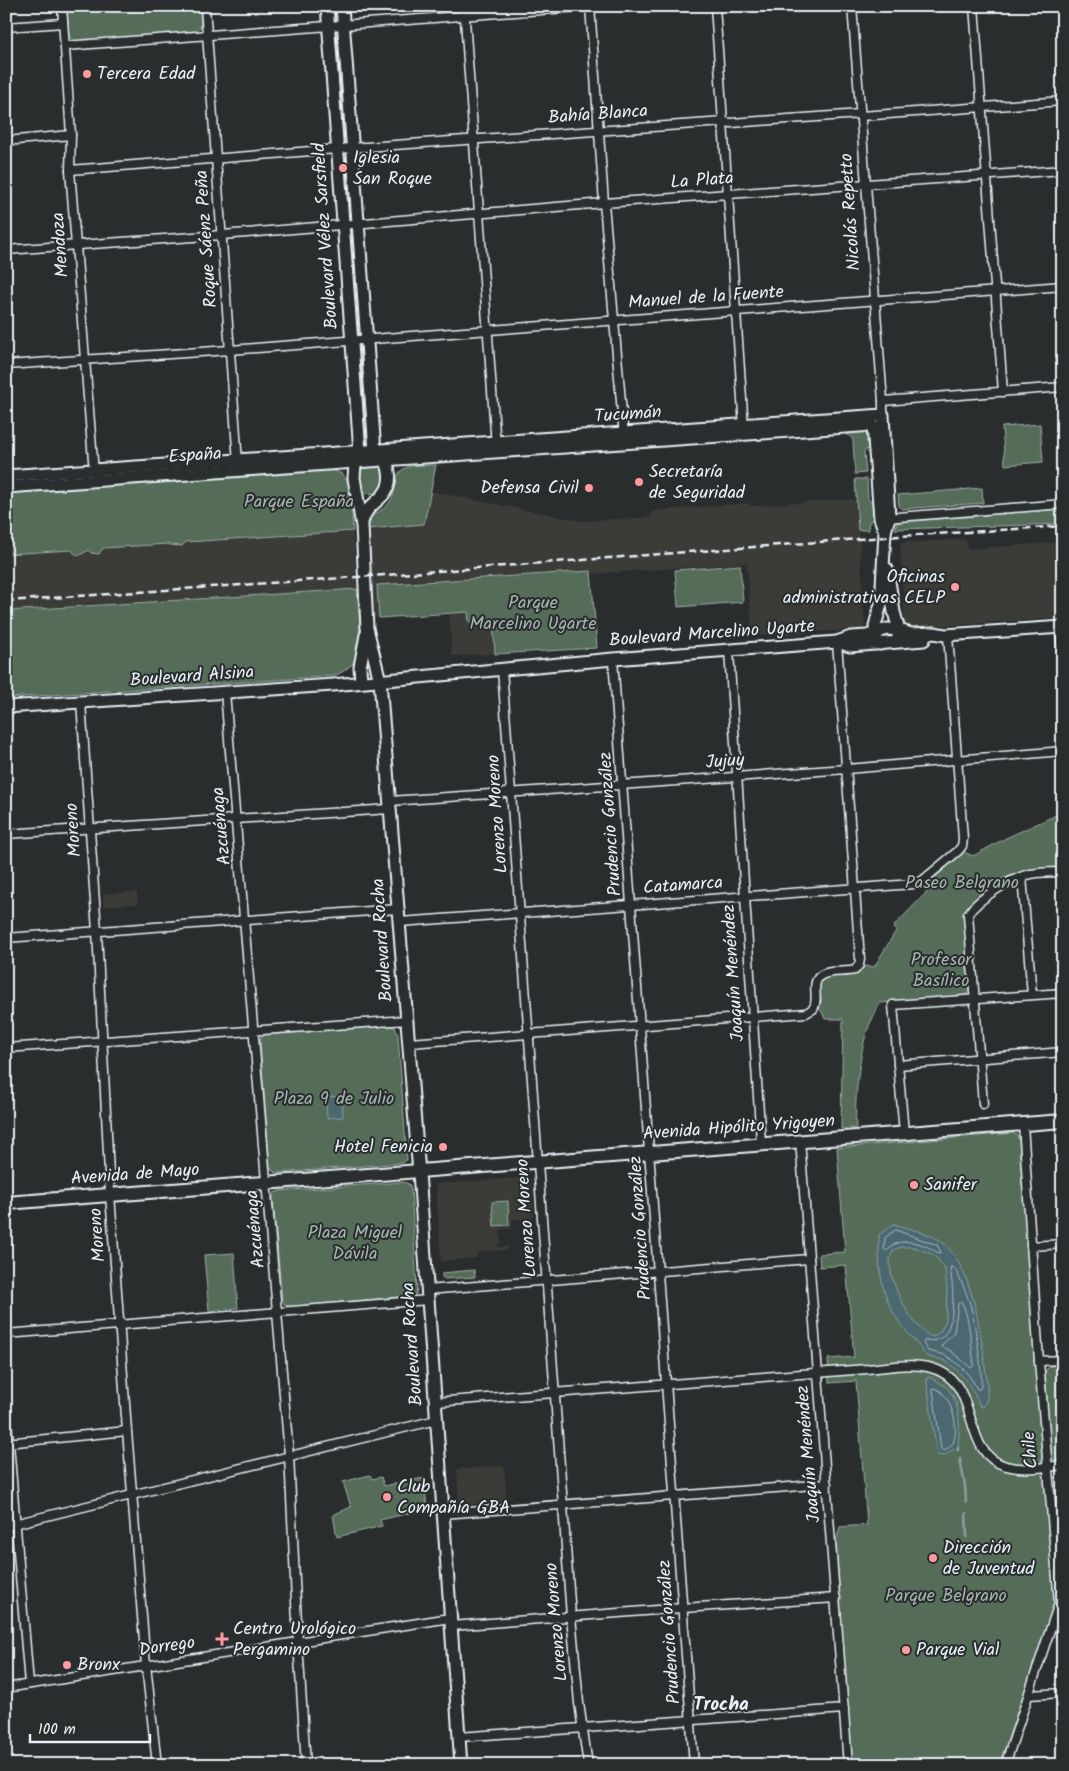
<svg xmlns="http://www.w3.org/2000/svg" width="1069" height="1771" font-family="Kalam,sans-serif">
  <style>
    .built { fill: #3b3b37 }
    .green { fill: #556c58; stroke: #9eaea8 }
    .water { fill: #4c6770; stroke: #8a9ea6; fill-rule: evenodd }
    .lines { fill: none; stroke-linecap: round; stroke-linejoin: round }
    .shore { stroke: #aabac2; stroke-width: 1 }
    .stream { stroke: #8a9ea6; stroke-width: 2.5 }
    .street-casing { stroke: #e8f1f8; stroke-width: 11 }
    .secondary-casing { stroke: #e8f1f8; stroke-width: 15 }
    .primary-casing { stroke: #e8f1f8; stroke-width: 16 }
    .street { stroke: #2a2d2e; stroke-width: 8 }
    .secondary { stroke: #2a2d2e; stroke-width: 11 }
    .primary { stroke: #2a2d2e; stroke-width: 12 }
    .rail { stroke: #e8f1f8; stroke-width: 2.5; stroke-dasharray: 8 4; stroke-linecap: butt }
    .poi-dot { fill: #ff9aa2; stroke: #2a2d2e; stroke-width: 2 }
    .labels { text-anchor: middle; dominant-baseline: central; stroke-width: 4; stroke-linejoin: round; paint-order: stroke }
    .poi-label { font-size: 18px; fill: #e8f1f8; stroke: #2a2d2e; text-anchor: start }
    .street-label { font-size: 18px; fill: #e8f1f8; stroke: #2a2d2e }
    .park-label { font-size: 18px; fill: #a6b5b0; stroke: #2a2d2e }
    .neighbourhood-label { font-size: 19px; font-weight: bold; fill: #e8f1f8; stroke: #2a2d2e }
  </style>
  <rect width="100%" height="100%" fill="#2a2d2e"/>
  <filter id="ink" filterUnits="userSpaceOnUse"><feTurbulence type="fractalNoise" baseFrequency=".02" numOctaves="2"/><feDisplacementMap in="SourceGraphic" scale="10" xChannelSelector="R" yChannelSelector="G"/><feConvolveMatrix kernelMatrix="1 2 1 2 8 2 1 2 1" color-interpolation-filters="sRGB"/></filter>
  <g filter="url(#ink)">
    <g class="built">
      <path d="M 430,491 L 582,521 L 651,517 L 652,511 L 749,503 L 750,506 L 857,499 L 865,626 L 863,629 L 752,636 L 747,563 L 591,574 L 597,648 L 452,656 L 449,614 L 373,618 L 368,529 L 424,524 Z"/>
      <path d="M 353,531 L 357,589 L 6,611 L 6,554 Z"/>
      <path d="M 966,539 L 967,549 L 1063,542 L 1063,618 L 905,628 L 900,543 Z"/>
      <path d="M 137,892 L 138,904 L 104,906 L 103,894 Z"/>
      <path d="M 529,1177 L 531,1179 L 534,1217 L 512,1220 L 512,1228 L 500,1230 L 501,1244 L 497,1244 L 498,1247 L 508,1246 L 508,1250 L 477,1252 L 477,1258 L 441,1261 L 436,1184 Z"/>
      <path d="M 504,1466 L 507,1502 L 459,1505 L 457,1469 Z"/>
    </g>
    <g class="green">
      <path d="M 66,6 L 200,6 L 201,26 L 197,31 L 178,33 L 176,35 L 144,36 L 132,39 L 131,37 L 114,40 L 74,41 L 68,36 Z"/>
      <path d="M 338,36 L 347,137 L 345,138 L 342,137 L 334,37 Z"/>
      <path d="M 347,158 L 349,160 L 352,214 L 348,215 L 343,159 Z"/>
      <path d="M 350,232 L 354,233 L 361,330 L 357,331 L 356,331 L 348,234 Z"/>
      <path d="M 361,348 L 362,349 L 370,442 L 365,443 L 364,442 L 357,349 Z"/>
      <path d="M 1040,424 L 1043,462 L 1005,465 L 1002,427 Z"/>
      <path d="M 849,431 L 864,431 L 867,435 L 869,447 L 864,452 L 866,473 L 855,474 L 853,440 L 849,435 L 846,435 Z"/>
      <path d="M 374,464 L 381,468 L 384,475 L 383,485 L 376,493 L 366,494 L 360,489 C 358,475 357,466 374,464 Z"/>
      <path d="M 436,465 L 424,524 L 368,529 L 369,519 C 375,513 384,510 390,502 C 395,495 394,488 396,480 C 401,461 421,466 436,465 Z"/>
      <path d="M 327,468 L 342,474 L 350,484 L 353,531 L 186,542 L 182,546 L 170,545 L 168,544 L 103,548 L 99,554 L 91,553 L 89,550 L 78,556 L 71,550 L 6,554 L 6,491 Z"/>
      <path d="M 855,479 L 867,479 L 868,499 L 873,504 L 874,515 L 868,525 L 869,530 L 858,530 Z"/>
      <path d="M 982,488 L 983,503 L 902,509 L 899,506 L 898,495 Z"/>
      <path d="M 1063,509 L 1063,524 L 895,529 L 897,523 L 900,522 Z"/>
      <path d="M 740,565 L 743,602 L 678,607 L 675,570 Z"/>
      <path d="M 591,571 L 597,648 L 495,654 L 493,621 L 469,622 L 468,612 L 379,618 L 377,585 Z"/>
      <path d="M 357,589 C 358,609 365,647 353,663 C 348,669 341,673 334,676 L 6,698 L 6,611 Z"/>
      <path d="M 1063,812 L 1063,867 C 1053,868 1041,868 1031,870 C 1016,873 968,899 965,914 L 970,988 L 967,994 L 962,996 L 880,1003 C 876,1012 870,1022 867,1031 C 859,1057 854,1101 856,1128 L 841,1129 L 843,1019 L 825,1019 L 822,1012 L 819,1009 C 824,1000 817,989 822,979 C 836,973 854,982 863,966 L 874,967 L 896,931 L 894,926 L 927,892 L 927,884 L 964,852 L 973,856 L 1006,838 Z"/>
      <path d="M 389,1026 L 395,1027 L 398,1035 L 407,1160 L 401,1163 L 277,1173 L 273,1171 L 270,1167 L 260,1042 L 261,1037 L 265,1035 Z"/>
      <path d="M 1012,1133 L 1017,1135 L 1019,1140 L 1043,1467 L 1054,1582 L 1053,1609 L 999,1765 L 852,1765 L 850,1740 L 849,1739 L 849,1724 L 844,1719 L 845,1708 L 848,1706 L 844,1658 L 840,1646 L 842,1633 L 836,1541 L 840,1527 L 867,1525 L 856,1381 L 829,1383 L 828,1359 L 854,1357 L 846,1265 L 820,1267 L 819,1254 L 845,1252 L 837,1148 Z"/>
      <path d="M 403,1182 L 409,1184 L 411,1189 L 417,1288 L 416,1294 L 409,1296 L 290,1307 L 284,1304 L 282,1300 L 273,1198 L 274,1193 L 279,1191 Z"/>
      <path d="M 508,1201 L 509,1225 L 494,1226 L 492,1202 Z"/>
      <path d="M 234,1253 L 238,1308 L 209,1311 L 204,1255 Z"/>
      <path d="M 474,1270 L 475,1277 L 445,1279 L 442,1277 L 442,1273 Z"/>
      <path d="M 1063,1365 L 1063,1460 L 1056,1461 L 1051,1456 L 1045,1371 L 1050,1366 Z"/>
      <path d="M 370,1475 L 372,1479 L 381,1477 L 384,1486 L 424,1478 L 427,1509 L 380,1520 L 382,1526 L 337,1537 L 333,1515 L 351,1507 L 343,1482 Z"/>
    </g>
    <g class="water">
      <path d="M 342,1096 L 343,1117 L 327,1118 L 326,1097 Z"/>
      <path d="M 894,1224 C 908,1229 928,1232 941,1241 C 971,1264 981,1330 985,1366 C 986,1377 991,1398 983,1407 L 980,1406 C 973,1389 962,1371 945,1361 C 940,1358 933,1359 927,1356 C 922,1353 919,1345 915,1341 C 883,1307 878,1281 879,1235 ZM 914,1247 L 930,1253 L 938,1259 L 945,1269 L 947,1289 L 946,1320 L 941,1331 L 933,1337 C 913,1333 878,1266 894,1250 C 899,1246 908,1247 914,1247 Z"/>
      <path d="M 930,1377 C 935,1381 946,1385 949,1390 C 961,1406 960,1428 958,1447 L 943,1456 L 937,1455 L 927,1383 L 927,1378 Z"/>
    </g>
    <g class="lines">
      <g class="shore">
        <path d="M 896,1230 L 937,1245 L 941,1252 L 938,1253 C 926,1245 910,1238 895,1244 C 891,1246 889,1250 886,1251 L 884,1249 L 885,1238 Z"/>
        <path d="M 951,1267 L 954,1268 C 961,1279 966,1292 970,1304 C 974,1317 985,1381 980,1389 L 977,1389 C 971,1376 960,1364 948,1357 C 942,1353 935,1353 928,1351 L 923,1343 L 925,1340 C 959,1348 954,1289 950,1269 Z"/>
        <path d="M 961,1302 C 969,1311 972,1351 974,1365 L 971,1368 L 951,1351 L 941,1346 L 954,1332 L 958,1304 Z"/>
        <path d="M 934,1388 C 950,1391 959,1425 954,1440 C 953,1445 948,1449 943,1451 L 941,1449 L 933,1390 Z"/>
      </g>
      <g class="stream">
        <path d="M 958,1447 L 958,1450"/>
        <path d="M 960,1459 L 965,1486 L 966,1503"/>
        <path d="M 966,1513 L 967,1537"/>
      </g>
      <g class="street-casing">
        <g id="street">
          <path d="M 62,6 L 71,135 L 70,170 L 94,473"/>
          <path d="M 205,6 L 238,463"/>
          <path d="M 464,6 L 496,446"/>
          <path d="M 590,6 L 604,203 L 624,437"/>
          <path d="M 715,6 L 744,428"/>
          <path d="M 852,6 L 883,401 L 883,415 L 881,417"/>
          <path d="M 974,6 L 1003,392"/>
          <path d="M 6,27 L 63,23"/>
          <path d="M 65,46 L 593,6"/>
          <path d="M 861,116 L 1063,101"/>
          <path d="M 6,141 L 71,135"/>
          <path d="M 70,170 L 337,149 L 724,122 L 731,123 L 861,114"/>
          <path d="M 6,250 L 222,235 L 604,203 L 1063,170"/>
          <path d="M 6,365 L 230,350 L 1063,286"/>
          <path d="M 883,401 L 1063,387"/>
          <path d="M 885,518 L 1063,504"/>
          <path d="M 1060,627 L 1063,665"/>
          <path d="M 729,651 L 761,1143"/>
          <path d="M 613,659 L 694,1765"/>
          <path d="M 502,669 L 571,1616 L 579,1703 L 588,1765"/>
          <path d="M 225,692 L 289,1455 L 298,1643 L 306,1765"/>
          <path d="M 81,702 L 97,931 L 110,1194 L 127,1431 L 146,1665 L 157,1765"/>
          <path d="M 390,801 L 847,769 L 1063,751"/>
          <path d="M 6,834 L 390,809"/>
          <path d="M 1022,877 L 1032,995"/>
          <path d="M 400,922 L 913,884 L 922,881 L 958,851 L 962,846 L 963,839 L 948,635"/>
          <path d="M 6,938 L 398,909"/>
          <path d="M 409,1043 L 806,1013 L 813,1009 C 820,999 810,984 820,976 C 829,969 845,973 855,970 L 859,965 L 860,959 L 837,642"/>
          <path d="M 6,1048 L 407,1020"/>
          <path d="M 898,1065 L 1063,1052"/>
          <path d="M 983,1104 L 968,914 C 979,898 1011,878 1031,874 C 1041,872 1052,872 1063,872"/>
          <path d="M 904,1133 L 893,1005 L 1063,993"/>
          <path d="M 800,1140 L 848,1765"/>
          <path d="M 1031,1246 L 1063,1244"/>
          <path d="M 427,1290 L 809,1259"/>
          <path d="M 6,1334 L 428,1300"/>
          <path d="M 1039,1361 L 1063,1360"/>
          <path d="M 435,1402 L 867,1369 C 887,1367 909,1363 928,1367 C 985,1380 957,1452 1006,1466 C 1024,1471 1044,1467 1063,1465"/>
          <path d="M 6,1408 L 29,1684"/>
          <path d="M 6,1443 L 127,1431"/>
          <path d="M 443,1514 L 827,1484"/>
          <path d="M 6,1526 L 436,1420"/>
          <path d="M 451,1626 L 683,1608 L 836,1598"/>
          <path d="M 6,1688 L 450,1618"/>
          <path d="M 1029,1695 L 1063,1693"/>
          <path d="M 459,1737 L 844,1709"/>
          <path d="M 1005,1765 L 1059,1603 L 1039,1361 L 1023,1124"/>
        </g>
      </g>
      <g class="secondary-casing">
        <g id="secondary">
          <path d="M 327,6 L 360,452 L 355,463 L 354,478 L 362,526 L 367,628 L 380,681 L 420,1186 L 461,1765"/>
          <path d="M 342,6 L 375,451"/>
          <path d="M 6,476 L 883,415 L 889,517 L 885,532 L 881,604 L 875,626 L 877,640 L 880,644"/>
          <path d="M 6,487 L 873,425 L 880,518 L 885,532"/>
          <path d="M 362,523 C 364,509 374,505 383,495 C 393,484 391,464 380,455"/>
          <path d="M 887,569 L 894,612 L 899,630 L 898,637"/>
          <path d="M 837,642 L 850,646 L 924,640"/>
          <path d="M 361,682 L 360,667 L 366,635"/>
          <path d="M 6,707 L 333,685 L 613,659 L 837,642 L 851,637 L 867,636 L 887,629 L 899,630 L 911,634 L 934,633 L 945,635 L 1063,627"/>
        </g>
      </g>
      <g class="primary-casing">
        <path id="primary" d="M 6,1203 L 1063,1121"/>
      </g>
      <use href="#street" class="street"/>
      <use href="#secondary" class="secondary"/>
      <use href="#primary" class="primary"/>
      <path class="rail" d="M 6,601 L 372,576 L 885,537 L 1063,526"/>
    </g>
  </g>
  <g class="poi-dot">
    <circle cx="87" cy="74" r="5"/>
    <circle cx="343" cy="168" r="5"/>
    <circle cx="639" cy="482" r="5"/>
    <circle cx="589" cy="488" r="5"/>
    <circle cx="955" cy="587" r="5"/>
    <circle cx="443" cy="1147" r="5"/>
    <circle cx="914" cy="1185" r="5"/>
    <circle cx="387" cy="1497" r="5"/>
    <circle cx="933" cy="1558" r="5"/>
    <path d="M219.5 1631.5h5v5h5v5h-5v5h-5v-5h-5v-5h5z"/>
    <circle cx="906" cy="1650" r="5"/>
    <circle cx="67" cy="1665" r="5"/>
  </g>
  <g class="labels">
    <g class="poi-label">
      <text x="97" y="74">Tercera Edad</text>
      <text x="353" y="158">Iglesia<tspan x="353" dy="21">San Roque</tspan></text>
      <text x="649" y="472">Secretaría<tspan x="649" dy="21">de Seguridad</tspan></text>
      <text x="579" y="488" text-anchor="end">Defensa Civil</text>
      <text x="945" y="577" text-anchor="end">Oficinas<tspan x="945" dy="21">administrativas CELP</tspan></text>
      <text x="433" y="1147" text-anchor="end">Hotel Fenicia</text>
      <text x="924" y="1185">Sanifer</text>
      <text x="397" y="1487">Club<tspan x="397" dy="21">Compañía GBA</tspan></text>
      <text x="943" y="1548">Dirección<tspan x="943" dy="21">de Juventud</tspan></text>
      <text x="233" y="1629">Centro Urológico<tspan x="233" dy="21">Pergamino</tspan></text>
      <text x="916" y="1650">Parque Vial</text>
      <text x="77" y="1665">Bronx</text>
    </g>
    <g class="street-label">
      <text transform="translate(598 115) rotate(-4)">Bahía Blanca</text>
      <text transform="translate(702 181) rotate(-4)">La Plata</text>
      <text transform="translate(851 212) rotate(-94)">Nicolás Repetto</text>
      <text transform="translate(326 236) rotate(-94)">Boulevard Vélez Sarsfield</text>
      <text transform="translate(207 239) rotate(-94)">Roque Sáenz Peña</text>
      <text transform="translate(61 245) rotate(-94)">Mendoza</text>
      <text transform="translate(706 298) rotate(-4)">Manuel de la Fuente</text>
      <text transform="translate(628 415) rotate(-4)">Tucumán</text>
      <text transform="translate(195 456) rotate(-4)">España</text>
      <text transform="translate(712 634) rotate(-4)">Boulevard Marcelino Ugarte</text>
      <text transform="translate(192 677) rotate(-4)">Boulevard Alsina</text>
      <text transform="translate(725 762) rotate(-4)">Jujuy</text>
      <text transform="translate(498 814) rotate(-94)">Lorenzo Moreno</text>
      <text transform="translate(611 824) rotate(-94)">Prudencio González</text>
      <text transform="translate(222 826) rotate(-95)">Azcuénaga</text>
      <text transform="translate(74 830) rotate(-94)">Moreno</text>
      <text transform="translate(683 886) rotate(-4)">Catamarca</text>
      <text transform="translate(383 940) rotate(-94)">Boulevard Rocha</text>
      <text transform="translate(734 973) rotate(-94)">Joaquín Menéndez</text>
      <text transform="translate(739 1128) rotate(-4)">Avenida Hipólito Yrigoyen</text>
      <text transform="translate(135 1175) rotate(-4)">Avenida de Mayo</text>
      <text transform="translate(527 1218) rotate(-94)">Lorenzo Moreno</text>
      <text transform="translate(641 1228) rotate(-94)">Prudencio González</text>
      <text transform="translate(256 1229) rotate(-95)">Azcuénaga</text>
      <text transform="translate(98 1235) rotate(-94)">Moreno</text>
      <text transform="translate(413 1344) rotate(-94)">Boulevard Rocha</text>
      <text transform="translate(1031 1450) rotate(-95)">Chile</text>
      <text transform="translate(809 1454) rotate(-95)">Joaquín Menéndez</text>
      <text transform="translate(557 1622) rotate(-95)">Lorenzo Moreno</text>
      <text transform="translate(670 1632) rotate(-94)">Prudencio González</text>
      <text transform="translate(167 1647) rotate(-8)">Dorrego</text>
    </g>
    <g class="park-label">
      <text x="299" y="502">Parque España</text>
      <text x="533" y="603">Parque<tspan x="533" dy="21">Marcelino Ugarte</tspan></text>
      <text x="962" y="883">Paseo Belgrano</text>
      <text x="941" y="960">Profesor<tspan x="941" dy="21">Basílico</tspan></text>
      <text x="334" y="1099">Plaza 9 de Julio</text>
      <text x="355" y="1233">Plaza Miguel<tspan x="355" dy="21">Dávila</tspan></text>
      <text x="946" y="1596">Parque Belgrano</text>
    </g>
    <g class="neighbourhood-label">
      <text x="721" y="1705">Trocha</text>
    </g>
  </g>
  <rect width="1069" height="1771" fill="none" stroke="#2a2d2e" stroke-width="25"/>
  <rect x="12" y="12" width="1044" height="1746" fill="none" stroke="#e8f1f8" stroke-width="2" filter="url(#ink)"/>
  <path d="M30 1734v8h120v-8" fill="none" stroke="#e8f1f8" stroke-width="2.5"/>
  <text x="38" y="1734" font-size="15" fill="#e8f1f8" stroke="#2a2d2e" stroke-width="4" paint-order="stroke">100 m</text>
</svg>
